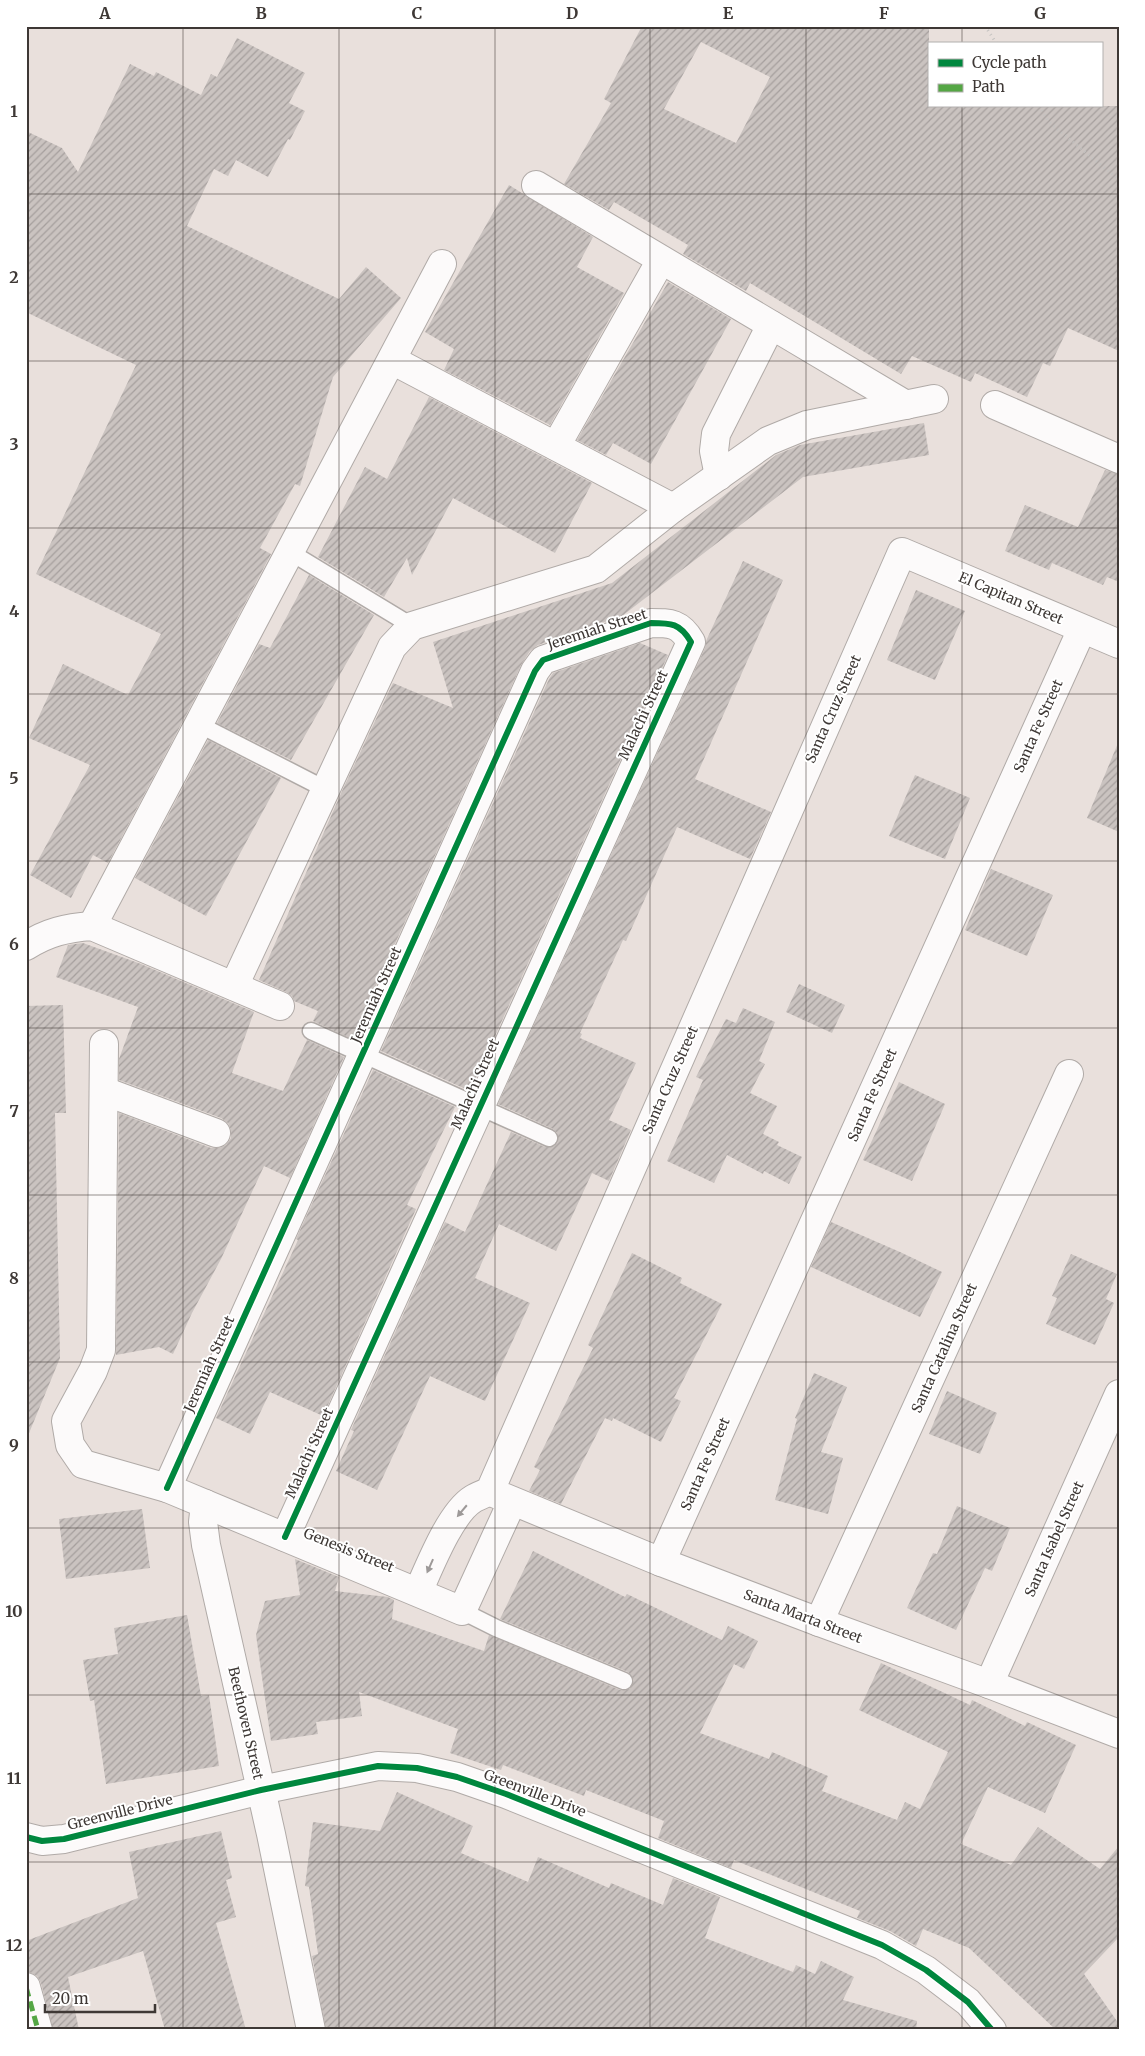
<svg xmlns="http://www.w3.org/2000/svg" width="1145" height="2056" font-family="Merriweather,serif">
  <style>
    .building { fill: url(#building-hatch); fill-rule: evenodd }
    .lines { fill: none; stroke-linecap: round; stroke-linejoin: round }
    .lane-casing { stroke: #b0aaa7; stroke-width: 19 }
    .street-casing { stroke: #b0aaa7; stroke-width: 30 }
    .secondary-casing { stroke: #b0aaa7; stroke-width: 30 }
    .path { stroke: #c4c2c0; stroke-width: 3; stroke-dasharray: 1 4; stroke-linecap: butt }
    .lane { stroke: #fcfafa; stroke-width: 16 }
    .street { stroke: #fcfafa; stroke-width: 28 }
    .secondary { stroke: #fcfafa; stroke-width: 28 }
    .quiet { stroke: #54a644; stroke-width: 5; stroke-dasharray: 10 5; stroke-linecap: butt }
    .cycleway-casing { stroke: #fff; stroke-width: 9 }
    .cycleway { stroke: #00873e; stroke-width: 6 }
    .oneway { fill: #9d9998 }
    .grid { fill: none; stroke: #3e3835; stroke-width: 1; stroke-opacity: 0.55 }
    .labels { text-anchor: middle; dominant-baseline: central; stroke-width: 4; stroke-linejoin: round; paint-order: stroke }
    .street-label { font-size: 14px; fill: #3e3835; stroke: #fff }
    .neatline { fill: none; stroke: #3e3835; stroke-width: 2 }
    .grid-label { font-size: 16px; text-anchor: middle; font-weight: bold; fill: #3e3835 }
  </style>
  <defs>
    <pattern id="building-hatch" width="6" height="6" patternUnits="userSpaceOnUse" patternTransform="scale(1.25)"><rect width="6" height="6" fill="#cac3c0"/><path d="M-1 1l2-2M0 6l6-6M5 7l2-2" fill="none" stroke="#a59f9d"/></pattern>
  </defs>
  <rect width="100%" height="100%" fill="#e9e0dc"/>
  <g class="building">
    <path d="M 642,26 L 929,26 L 929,106 L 1119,106 L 1119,351 L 1068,328 L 1050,366 L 1043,363 L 1027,397 L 975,373 L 971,382 L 912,356 L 901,374 L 750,283 L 746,291 L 683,254 L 688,245 L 614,202 L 609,210 L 564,184 L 611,103 L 604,99 ZM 701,42 L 770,77 L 736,143 L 664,109 Z"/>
    <path d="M 237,38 L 305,73 L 289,103 L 305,111 L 290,140 L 288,139 L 268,177 L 236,160 L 228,176 L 214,169 L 187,226 L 339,299 L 366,267 L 401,298 L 333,377 L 300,486 L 295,484 L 260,548 L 271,554 L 108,863 L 93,855 L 71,898 L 30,875 L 90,765 L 29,738 L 63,664 L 128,695 L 161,634 L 36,574 L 136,365 L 26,312 L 26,131 L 62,148 L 78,172 L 130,64 L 154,76 L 156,72 L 201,95 L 211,74 L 217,77 Z"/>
    <path d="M 509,185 L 593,237 L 577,267 L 624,293 L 550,425 L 444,370 L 454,349 L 425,332 Z"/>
    <path d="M 668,282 L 731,319 L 651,464 L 613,443 L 606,455 L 577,440 Z"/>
    <path d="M 429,397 L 592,483 L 555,553 L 453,498 L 412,575 L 407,558 L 384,597 L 318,557 L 365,467 L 387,479 Z"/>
    <path d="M 924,423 L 929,455 L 803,477 L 622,616 L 538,645 L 530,651 L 521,665 L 352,1039 L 313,1021 L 318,1011 L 294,1001 L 292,996 L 286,992 L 259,980 L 342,791 L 393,683 L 453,708 L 433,642 L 612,583 L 776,455 L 800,445 Z"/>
    <path d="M 1105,470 L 1119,474 L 1119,582 L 1107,577 L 1103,585 L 1052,563 L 1049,570 L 1005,551 L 1025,505 L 1078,527 Z"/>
    <path d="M 743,561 L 783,580 L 695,779 L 771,812 L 750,859 L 677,827 L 626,941 L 623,940 L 580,1033 L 582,1034 L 580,1038 L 636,1063 L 609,1120 L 631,1130 L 609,1181 L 592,1173 L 556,1251 L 499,1224 L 475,1278 L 530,1303 L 485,1401 L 430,1376 L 377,1490 L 336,1471 L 354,1431 L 351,1430 L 445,1222 L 465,1232 L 511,1132 L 545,1147 L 554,1146 L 558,1142 L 557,1133 L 553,1129 L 498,1104 L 705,648 L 706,641 Z"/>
    <path d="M 309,575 L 374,615 L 291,760 L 217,723 L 259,644 L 270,648 Z"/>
    <path d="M 916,590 L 965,611 L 935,680 L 887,660 Z"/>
    <path d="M 640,643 L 668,655 L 470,1091 L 381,1051 L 549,679 L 553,673 Z"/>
    <path d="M 208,740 L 281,778 L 206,916 L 135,878 Z"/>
    <path d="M 1118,743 L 1119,743 L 1119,832 L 1087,818 Z"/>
    <path d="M 915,775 L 970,798 L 945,859 L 889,836 Z"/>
    <path d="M 991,869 L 1053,895 L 1027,956 L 965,930 Z"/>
    <path d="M 83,943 L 141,964 L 254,1012 L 232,1073 L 283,1091 L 307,1040 L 344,1057 L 290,1178 L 264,1166 L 221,1259 L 192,1313 L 173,1354 L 159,1347 L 116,1355 L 119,1113 L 211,1148 L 219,1148 L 226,1145 L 231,1138 L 231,1130 L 228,1123 L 221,1118 L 119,1080 L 119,1059 L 138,1007 L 56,977 L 68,945 Z"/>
    <path d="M 799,984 L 845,1005 L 832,1033 L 786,1012 Z"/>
    <path d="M 63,1005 L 66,1113 L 55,1113 L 60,1358 L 27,1438 L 26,1006 Z"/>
    <path d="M 743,1008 L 775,1022 L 759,1061 L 765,1064 L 750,1093 L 777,1106 L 763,1134 L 779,1142 L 777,1145 L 802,1157 L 789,1184 L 764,1171 L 763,1174 L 727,1155 L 714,1183 L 667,1161 L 703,1080 L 696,1077 L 726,1019 L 736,1023 Z"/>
    <path d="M 373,1070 L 455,1107 L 407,1205 L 416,1209 L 323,1416 L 270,1392 L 250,1434 L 216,1418 L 298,1240 L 296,1239 Z"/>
    <path d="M 899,1082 L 945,1104 L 912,1181 L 863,1160 Z"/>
    <path d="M 831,1222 L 900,1252 L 942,1272 L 920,1317 L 811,1267 Z"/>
    <path d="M 632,1253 L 682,1278 L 680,1283 L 722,1304 L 674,1398 L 681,1401 L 661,1442 L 613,1418 L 612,1421 L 605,1418 L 561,1504 L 529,1491 L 540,1470 L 534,1467 L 593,1348 L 588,1345 Z"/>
    <path d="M 1071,1254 L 1117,1274 L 1106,1299 L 1114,1303 L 1095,1345 L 1046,1324 L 1057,1298 L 1052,1296 Z"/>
    <path d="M 814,1373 L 847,1387 L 821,1452 L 843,1458 L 828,1514 L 775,1500 L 797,1419 L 795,1418 Z"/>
    <path d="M 947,1391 L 997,1413 L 980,1454 L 929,1434 Z"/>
    <path d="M 957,1506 L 1010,1528 L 992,1571 L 985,1568 L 956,1630 L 907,1608 L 933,1553 L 937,1554 Z"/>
    <path d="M 142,1509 L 150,1568 L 66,1579 L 59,1519 Z"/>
    <path d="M 533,1551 L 625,1597 L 627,1594 L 722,1640 L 728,1626 L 758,1641 L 744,1669 L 734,1664 L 700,1733 L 769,1759 L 772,1752 L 828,1776 L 822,1791 L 897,1820 L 905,1802 L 920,1809 L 948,1752 L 859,1710 L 881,1663 L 970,1705 L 972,1700 L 1025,1726 L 1027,1722 L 1076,1745 L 1045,1813 L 988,1787 L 961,1844 L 1011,1865 L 1038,1827 L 1100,1869 L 1119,1846 L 1119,1937 L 1084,1974 L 1119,2024 L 1119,2030 L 1056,2030 L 969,1948 L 923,1929 L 916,1946 L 890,1931 L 857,1918 L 860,1911 L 734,1860 L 731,1868 L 658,1838 L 664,1821 L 586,1790 L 584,1796 L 503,1765 L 501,1770 L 450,1753 L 458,1729 L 359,1692 L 362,1716 L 316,1722 L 318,1734 L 271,1741 L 256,1635 L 265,1601 L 300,1595 L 295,1559 L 339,1577 L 335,1591 L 388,1597 L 394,1600 L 392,1619 L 484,1651 L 489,1635 L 620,1690 L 630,1689 L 634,1680 L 628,1672 L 500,1619 Z"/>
    <path d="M 187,1615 L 201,1696 L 209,1695 L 219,1766 L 106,1784 L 94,1700 L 90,1701 L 83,1660 L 118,1654 L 114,1628 Z"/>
    <path d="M 397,1792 L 473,1826 L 461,1853 L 528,1882 L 538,1857 L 609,1888 L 611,1883 L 663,1905 L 673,1878 L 720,1897 L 705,1938 L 793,1972 L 796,1965 L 815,1974 L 821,1961 L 854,1977 L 843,2000 L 917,2021 L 916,2030 L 326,2030 L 312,1956 L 318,1954 L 309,1887 L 305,1886 L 313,1822 L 380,1831 Z"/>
    <path d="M 221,1831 L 232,1878 L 226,1880 L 236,1917 L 216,1923 L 246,2030 L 165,2030 L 143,1951 L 68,1977 L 79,2030 L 53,2030 L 41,1983 L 37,1976 L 29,1972 L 26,1963 L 26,1941 L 138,1898 L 129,1852 Z"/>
  </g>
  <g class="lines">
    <g class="lane-casing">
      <g id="lane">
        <path d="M 290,552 L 412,626"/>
        <path d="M 198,724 L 325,789"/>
        <path d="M 311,1031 L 549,1138"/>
        <path d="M 462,1611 L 496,1628 L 624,1681"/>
      </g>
    </g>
    <g class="street-casing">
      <g id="street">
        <path d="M 536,185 L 906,405"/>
        <path d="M 392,360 L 673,508"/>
        <path d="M 995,405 L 1119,459"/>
        <path d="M 556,446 L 661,260"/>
        <path d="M 719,476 L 714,451 L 716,434 L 771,325"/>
        <path d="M 92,926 L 442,264"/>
        <path d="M 26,946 C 48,932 66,928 92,926 L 280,1006"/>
        <path d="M 234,986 L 392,647 L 412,626 L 596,569 L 673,508 L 768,441 L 807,425 L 934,399"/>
        <path d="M 104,1044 L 101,1350 L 93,1371 L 66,1421 L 70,1445 L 83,1464 L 167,1488 L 462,1611 L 512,1502"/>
        <path d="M 104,1091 L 216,1133"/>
        <path d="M 167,1488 L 535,671 L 543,660 L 651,623 C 671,623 680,623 691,642 L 285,1537"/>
        <path d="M 496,1494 L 661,1562 L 819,1622 L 989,1684 L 1119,1734"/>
        <path d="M 205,1504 L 203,1522 L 206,1545 L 271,1834 L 311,2030"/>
        <path d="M 661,1562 L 1082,629"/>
        <path d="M 418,1592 C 429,1568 450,1513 473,1499 C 478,1496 484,1494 490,1491 L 902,552 L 1119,644"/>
        <path d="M 819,1622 L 1069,1074"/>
        <path d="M 989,1684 L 1119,1394"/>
        <path d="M 26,1987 L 38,2030"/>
      </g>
    </g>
    <g class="secondary-casing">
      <path id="secondary" d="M 26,1837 L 42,1841 L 64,1839 L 261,1790 L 378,1766 L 417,1768 L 457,1777 L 506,1794 L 882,1945 L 926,1970 L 968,2002 L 992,2030"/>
    </g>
    <g class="path">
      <path d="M 985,26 L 997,44"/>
      <path d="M 1039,106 L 1049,122 L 1119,180"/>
    </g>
    <use href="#lane" class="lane"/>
    <use href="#street" class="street"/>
    <use href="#secondary" class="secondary"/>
    <path class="quiet" d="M 26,1987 L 38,2030"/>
    <g class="cycleway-casing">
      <g id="cycleway">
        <path d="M 167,1488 L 535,671 L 543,660 L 651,623 C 671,623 680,623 691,642 L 285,1537"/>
        <path d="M 26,1837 L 42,1841 L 64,1839 L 261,1790 L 378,1766 L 417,1768 L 457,1777 L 506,1794 L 882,1945 L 926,1970 L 968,2002 L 992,2030"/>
      </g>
    </g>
    <use href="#cycleway" class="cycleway"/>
  </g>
  <defs><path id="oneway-solid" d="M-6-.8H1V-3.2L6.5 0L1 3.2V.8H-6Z" transform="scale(1.25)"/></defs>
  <g class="oneway">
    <use href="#oneway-solid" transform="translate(462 1511) rotate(130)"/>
    <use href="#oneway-solid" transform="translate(430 1566) rotate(114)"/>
  </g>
  <path class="grid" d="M 183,26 L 183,2030M 339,26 L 339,2030M 495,26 L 495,2030M 650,26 L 650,2030M 806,26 L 806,2030M 962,26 L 962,44M 962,106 L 962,2030M 26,194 L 1119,194M 26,361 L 1119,361M 26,528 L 1119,528M 26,694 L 1119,694M 26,861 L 1119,861M 26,1028 L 1119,1028M 26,1195 L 1119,1195M 26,1362 L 1119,1362M 26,1528 L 1119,1528M 26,1695 L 1119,1695M 26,1862 L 1119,1862"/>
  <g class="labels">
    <g class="street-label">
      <text transform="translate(1011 598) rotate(23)">El Capitan Street</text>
      <text transform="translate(597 629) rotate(-18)">Jeremiah Street</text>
      <text transform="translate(833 709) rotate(-66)">Santa Cruz Street</text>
      <text transform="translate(643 715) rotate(-65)">Malachi Street</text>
      <text transform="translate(1038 726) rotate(-66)">Santa Fe Street</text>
      <text transform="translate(376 995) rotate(-66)">Jeremiah Street</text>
      <text transform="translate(670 1080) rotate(-66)">Santa Cruz Street</text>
      <text transform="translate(475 1084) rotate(-66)">Malachi Street</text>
      <text transform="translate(872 1095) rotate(-66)">Santa Fe Street</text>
      <text transform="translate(944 1348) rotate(-66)">Santa Catalina Street</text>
      <text transform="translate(209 1364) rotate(-66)">Jeremiah Street</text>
      <text transform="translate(309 1453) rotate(-66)">Malachi Street</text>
      <text transform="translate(705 1464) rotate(-66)">Santa Fe Street</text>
      <text transform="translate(1054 1539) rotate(-66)">Santa Isabel Street</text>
      <text transform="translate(349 1550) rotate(22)">Genesis Street</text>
      <text transform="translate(803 1616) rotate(21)">Santa Marta Street</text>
      <text transform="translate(246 1723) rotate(77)">Beethoven Street</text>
      <text transform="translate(535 1793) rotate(21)">Greenville Drive</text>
      <text transform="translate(120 1812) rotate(-14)">Greenville Drive</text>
    </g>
  </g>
  <rect width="1145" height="2056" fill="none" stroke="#ffffff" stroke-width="55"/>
  <rect x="928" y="42" width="175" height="65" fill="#ffffff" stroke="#b2afae"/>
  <rect x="938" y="59" width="25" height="8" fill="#00873e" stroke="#b2afae"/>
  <text x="972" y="68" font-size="15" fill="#3e3835">Cycle path</text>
  <rect x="938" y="84" width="25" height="8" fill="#54a644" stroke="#b2afae"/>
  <text x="972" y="92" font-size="15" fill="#3e3835">Path</text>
  <path d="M45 2004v8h110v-8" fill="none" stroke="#3e3835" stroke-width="2.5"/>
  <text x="52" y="2004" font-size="15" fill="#3e3835" stroke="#ffffff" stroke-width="4" paint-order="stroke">20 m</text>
  <rect x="28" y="28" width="1090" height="2000" class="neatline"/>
  <g class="grid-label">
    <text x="105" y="19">A</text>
    <text x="261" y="19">B</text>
    <text x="417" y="19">C</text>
    <text x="572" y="19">D</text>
    <text x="728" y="19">E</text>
    <text x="884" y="19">F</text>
    <text x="1040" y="19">G</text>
    <text x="14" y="117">1</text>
    <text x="14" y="283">2</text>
    <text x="14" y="450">3</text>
    <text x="14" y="617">4</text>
    <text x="14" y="784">5</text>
    <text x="14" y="950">6</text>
    <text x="14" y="1117">7</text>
    <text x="14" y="1284">8</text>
    <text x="14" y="1451">9</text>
    <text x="14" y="1617">10</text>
    <text x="14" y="1784">11</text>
    <text x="14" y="1951">12</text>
  </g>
</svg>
